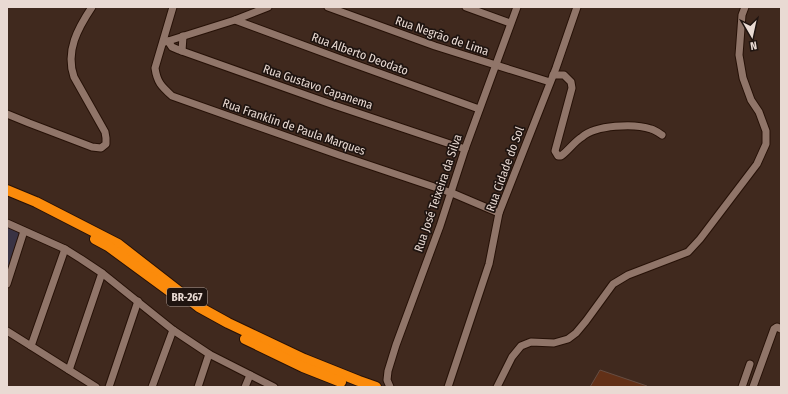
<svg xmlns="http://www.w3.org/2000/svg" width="788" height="394" font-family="'Fira Sans Condensed',sans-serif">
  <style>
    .education { fill: #393344 }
    .building { fill: #623017; stroke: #664d42 }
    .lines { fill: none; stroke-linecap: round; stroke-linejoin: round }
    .minor-casing { stroke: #261107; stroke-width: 9 }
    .highway-casing { stroke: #261107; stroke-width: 12 }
    .path { stroke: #99867d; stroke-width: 1; stroke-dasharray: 3 2; stroke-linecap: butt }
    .minor { stroke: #907569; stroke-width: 7 }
    .highway { stroke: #fb8b0b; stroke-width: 10 }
    .labels { text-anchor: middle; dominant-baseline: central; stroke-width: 3.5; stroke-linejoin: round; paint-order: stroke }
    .shield { fill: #1f1410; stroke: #ac9f98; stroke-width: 1 }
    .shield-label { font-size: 11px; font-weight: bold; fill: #e9dad3 }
    .street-label { font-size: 12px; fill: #e9dad3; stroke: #1f1410 }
  </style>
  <rect width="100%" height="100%" fill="#40291e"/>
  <path class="education" d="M 7,226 L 21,232 L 7,276 Z"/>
  <path class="building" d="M 600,370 L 647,386 L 647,387 L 590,387 Z"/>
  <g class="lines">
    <g class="minor-casing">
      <g id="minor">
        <path d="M 173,7 L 155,68 C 157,82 161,86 172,96 L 339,155 L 452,193 L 499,213"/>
        <path d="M 328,7 L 435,46 L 550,82"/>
        <path d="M 466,7 L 510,23"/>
        <path d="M 235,20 L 346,61 L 479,109"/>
        <path d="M 168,41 L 172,47 L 179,50 L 331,104 L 465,149"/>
        <path d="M 165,42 L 235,20 L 268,7"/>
        <path d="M 182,51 L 183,36"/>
        <path d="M 553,75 L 564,75 L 571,82 L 572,88 L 555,151 L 558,156 L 561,156 C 569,150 574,142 582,137 C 596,125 634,123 651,129 C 655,130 659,133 662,135"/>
        <path d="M 7,114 L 29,123 L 92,147 L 101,148 L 106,144 L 106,138 L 105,132 L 74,77 C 65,51 78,28 92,7"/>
        <path d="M 7,223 L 65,249 L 81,259 L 102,273 L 173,330 L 209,354 L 274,387"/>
        <path d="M 7,284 L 24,231"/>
        <path d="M 7,331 L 96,387"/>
        <path d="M 31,346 L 65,249"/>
        <path d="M 69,370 L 102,273"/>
        <path d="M 109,387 L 138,301"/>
        <path d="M 152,387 L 173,330"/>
        <path d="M 198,387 L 209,354"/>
        <path d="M 245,387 L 250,375"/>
        <path d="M 390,387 L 387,380 L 388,371 L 396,345 L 440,226 L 465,149 L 517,7"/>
        <path d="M 448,387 L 489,264 L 499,213 L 556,68 L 577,7"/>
        <path d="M 497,387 L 512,357 L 521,346 L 531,342 L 554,343 L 568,339 L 576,333 L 586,321 L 613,284 L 628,275 L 688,252 L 700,239 L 757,164 L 766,144 L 766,131 L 759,112 L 751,100 L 743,78 L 739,55 L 742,15 L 745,7"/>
        <path d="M 742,387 L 750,364"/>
        <path d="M 753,387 L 774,329 L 777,327 L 781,329"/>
      </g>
    </g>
    <g class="highway-casing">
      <g id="highway">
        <path d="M 7,190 L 36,202 L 118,244 L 199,307 L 228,323 L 304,359 L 359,381 L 376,387"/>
        <path d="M 95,239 L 108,246 L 172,293"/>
        <path d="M 245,339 L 303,367 L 341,382"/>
      </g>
    </g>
    <path class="path" d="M 311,387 L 314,387"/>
    <use href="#minor" class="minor"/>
    <use href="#highway" class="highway"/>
  </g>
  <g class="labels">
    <rect class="shield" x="167" y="288" width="40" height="18" rx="3"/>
    <g class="shield-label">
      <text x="187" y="297">BR-267</text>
    </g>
    <g class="street-label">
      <text transform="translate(442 36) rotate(19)">Rua Negrão de Lima</text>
      <text transform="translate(360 54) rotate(20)">Rua Alberto Deodato</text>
      <text transform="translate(318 87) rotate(19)">Rua Gustavo Capanema</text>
      <text transform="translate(294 127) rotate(19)">Rua Franklin de Paula Marques</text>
      <text transform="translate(505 169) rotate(-70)">Rua Cidade do Sol</text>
      <text transform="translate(438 193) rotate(-71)">Rua José Teixeira da Silva</text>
    </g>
  </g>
  <rect width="788" height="394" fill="none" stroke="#e9dad3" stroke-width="16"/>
  <g transform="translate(752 36) rotate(171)" stroke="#1f1410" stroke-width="3" paint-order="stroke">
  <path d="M0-3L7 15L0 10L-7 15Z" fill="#e9dad3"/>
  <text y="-6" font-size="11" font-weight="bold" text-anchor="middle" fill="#e9dad3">N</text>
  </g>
</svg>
